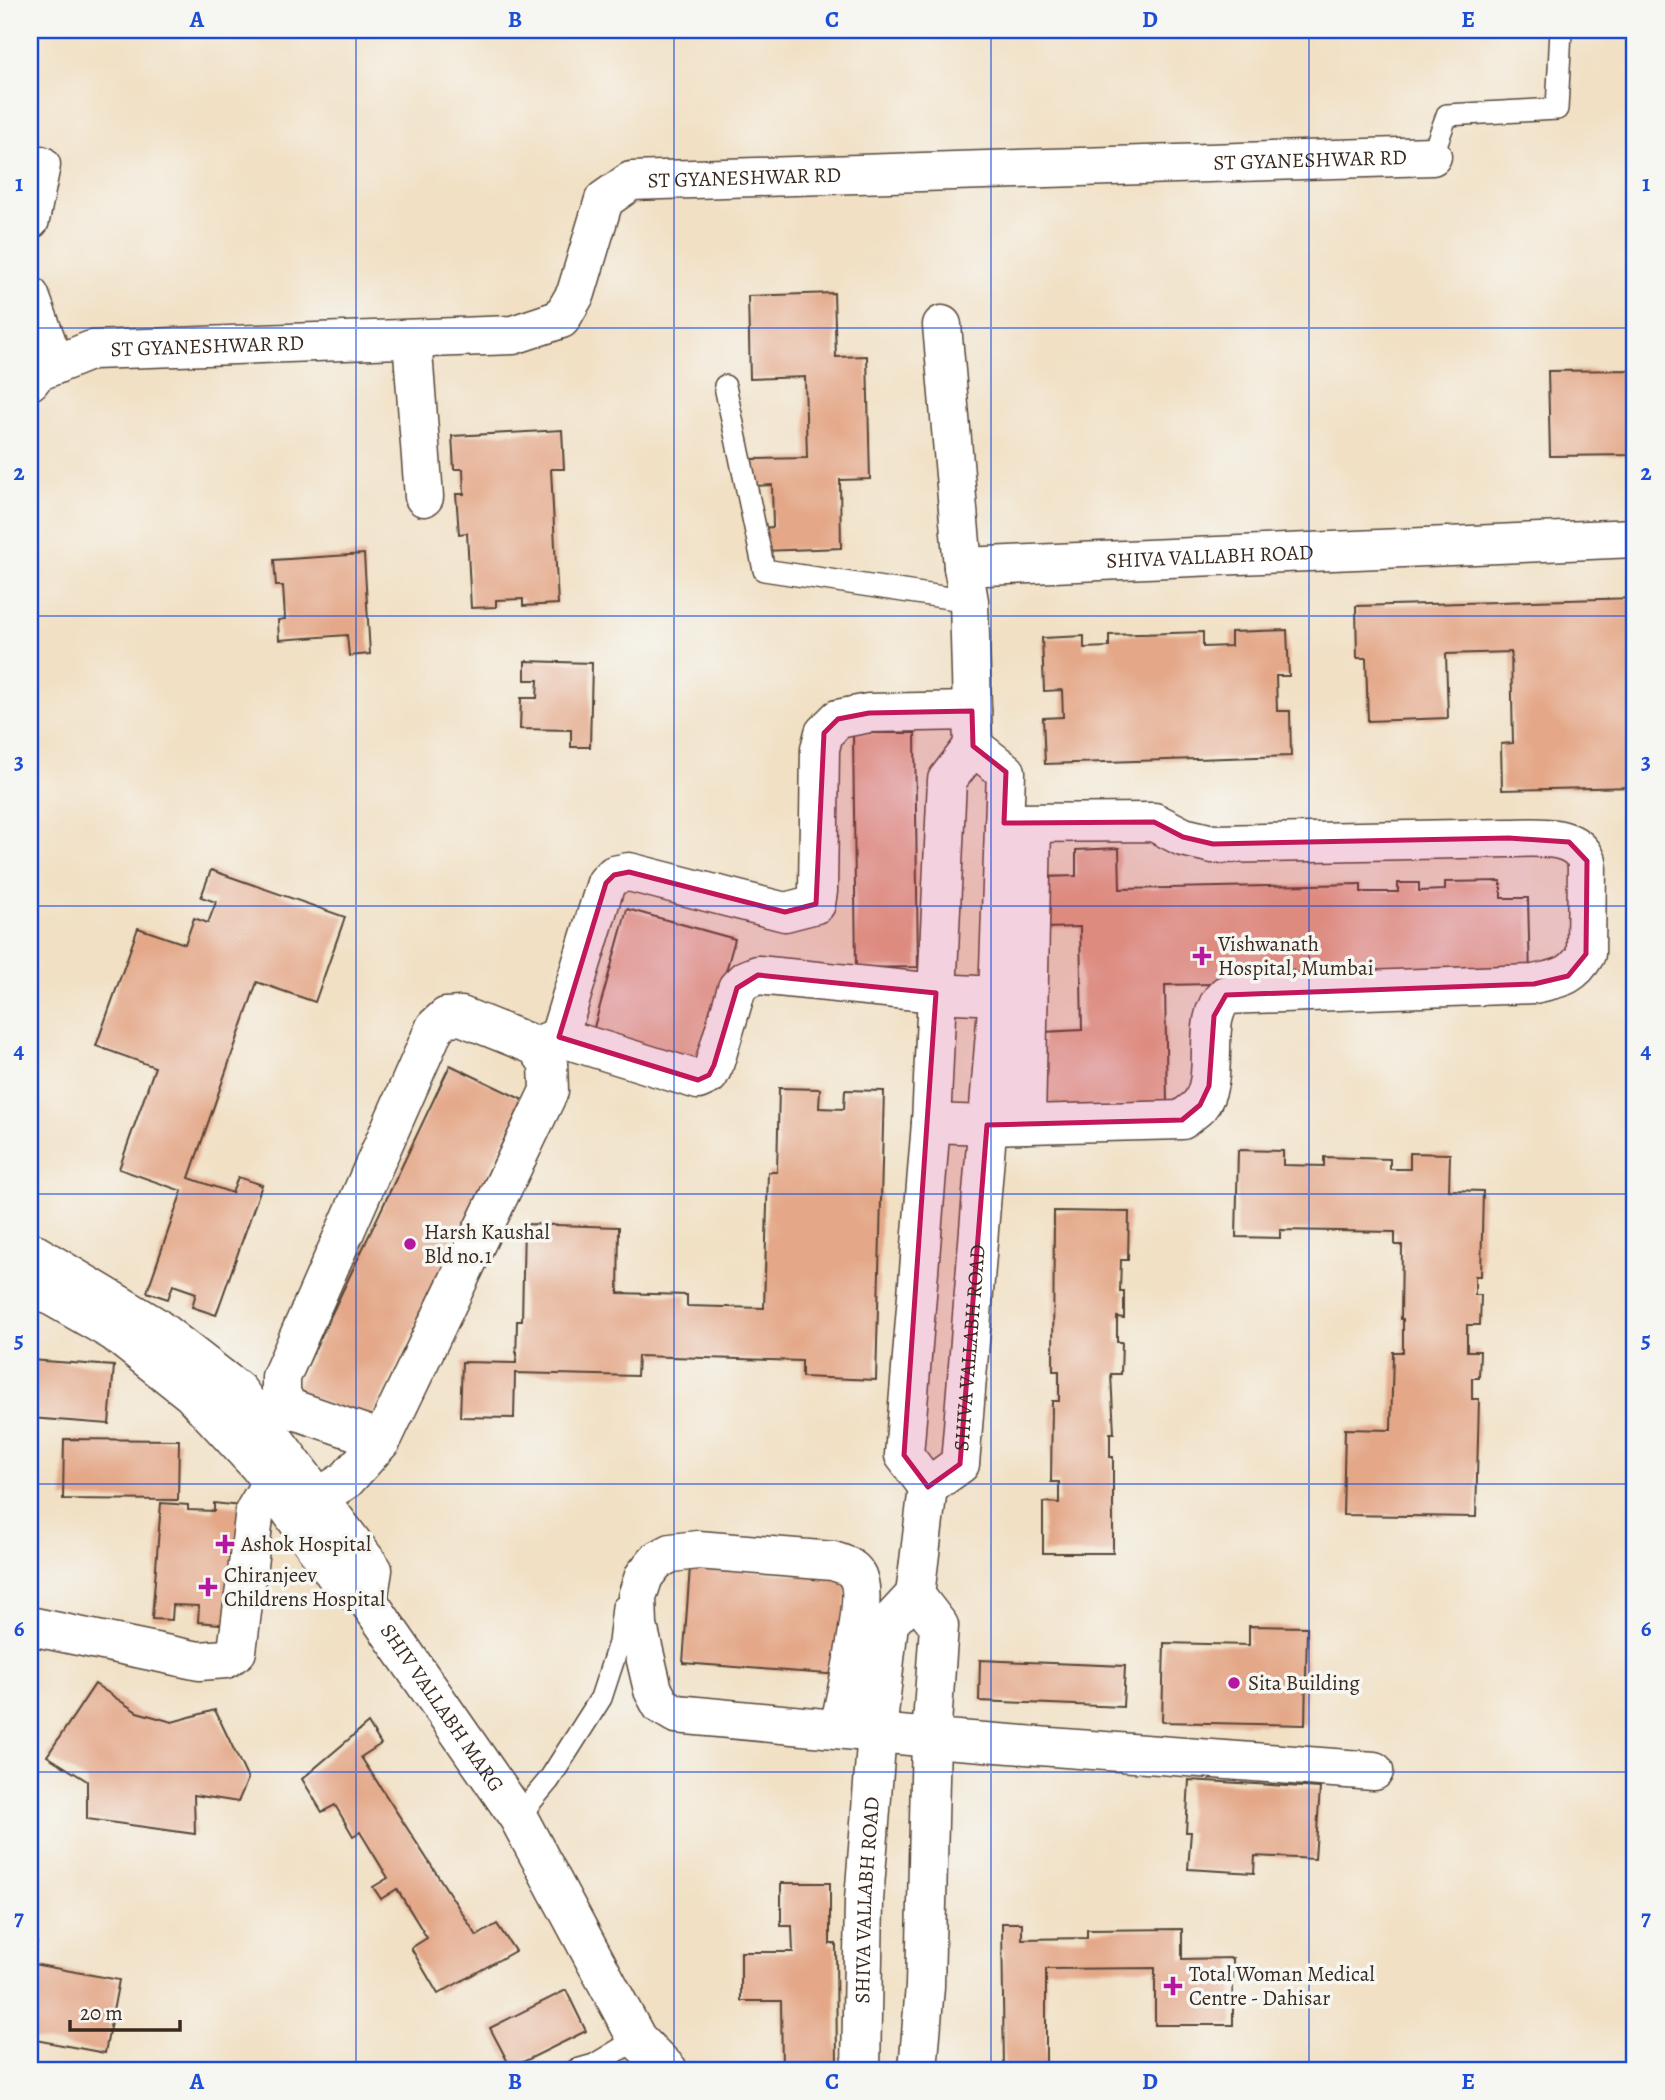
<svg xmlns="http://www.w3.org/2000/svg" width="1665" height="2100" font-family="Alegreya,serif">
  <style>
    .building { fill: #e4a889 }
    .lines { fill: none; stroke-linecap: round; stroke-linejoin: round }
    .lane-casing { stroke: #564537; stroke-width: 24 }
    .street-casing { stroke: #564537; stroke-width: 41 }
    .lane { stroke: #fff; stroke-width: 21 }
    .street { stroke: #fff; stroke-width: 38 }
    .marked { fill: #c2185b; fill-opacity: 0.2; stroke: #c2185b; stroke-width: 5; stroke-linejoin: round }
    .grid { fill: none; stroke: #1d4ed8; stroke-width: 2; stroke-opacity: 0.55 }
    .poi-dot { fill: #b5179e; stroke: #f6f6f2; stroke-width: 2.5 }
    .labels { text-anchor: middle; dominant-baseline: central; stroke-width: 7; stroke-linejoin: round; paint-order: stroke }
    .street-label { font-size: 21px; fill: #3b2a1e; stroke: #f6f6f2 }
    .poi-label { font-size: 21px; fill: #3b2a1e; stroke: #f6f6f2; text-anchor: start }
    .neatline { fill: none; stroke: #1d4ed8; stroke-width: 2.5 }
    .grid-label { font-size: 23px; text-anchor: middle; font-weight: bold; fill: #1d4ed8 }
  </style>
  <rect width="100%" height="100%" fill="#f6f6f2"/>
  <filter id="ink" filterUnits="userSpaceOnUse"><feTurbulence type="fractalNoise" baseFrequency=".0143" numOctaves="2"/><feDisplacementMap in="SourceGraphic" scale="14" xChannelSelector="R" yChannelSelector="G"/><feConvolveMatrix kernelMatrix="1 2 1 2 8 2 1 2 1" color-interpolation-filters="sRGB"/></filter>
  <filter id="wash" filterUnits="userSpaceOnUse"><feTurbulence type="fractalNoise" baseFrequency=".00686" numOctaves="4" result="noise"/><feDisplacementMap in="SourceGraphic" scale="28" xChannelSelector="R" yChannelSelector="G"/><feGaussianBlur stdDeviation="1.57" result="paint"/><feColorMatrix in="noise" values="0 0 0 0 0 0 0 0 0 0 0 0 0 0 0 0 0 1.4 0 .05"/><feComposite in="paint" operator="in"/></filter>
  <g filter="url(#wash)">
    <rect width="100%" height="100%" fill="#f1e0c4"/>
    <g id="blocks">
      <g class="building">
        <path d="M 834,293 L 836,357 L 867,356 L 870,479 L 840,480 L 841,548 L 763,551 L 762,528 L 773,527 L 772,485 L 754,486 L 752,459 L 807,458 L 805,377 L 750,379 L 748,296 Z"/>
        <path d="M 1635,370 L 1635,455 L 1550,456 L 1548,371 Z"/>
        <path d="M 562,430 L 564,469 L 551,469 L 558,604 L 523,606 L 523,599 L 496,600 L 496,607 L 471,608 L 467,533 L 459,534 L 456,494 L 464,494 L 463,469 L 454,469 L 452,436 Z"/>
        <path d="M 364,554 L 370,654 L 349,656 L 347,635 L 279,640 L 278,620 L 285,619 L 283,586 L 276,586 L 274,560 Z"/>
        <path d="M 1635,598 L 1635,787 L 1502,790 L 1501,744 L 1513,743 L 1511,652 L 1446,654 L 1448,718 L 1368,721 L 1366,658 L 1357,658 L 1356,606 Z"/>
        <path d="M 1287,630 L 1289,676 L 1276,676 L 1277,711 L 1290,711 L 1291,756 L 1045,764 L 1043,718 L 1063,717 L 1062,690 L 1044,691 L 1042,638 L 1084,636 L 1084,648 L 1109,647 L 1109,635 L 1203,632 L 1203,647 L 1231,646 L 1231,632 Z"/>
        <path d="M 525,661 L 592,663 L 590,747 L 571,747 L 571,730 L 520,729 L 521,698 L 537,698 L 538,680 L 525,680 Z"/>
        <path d="M 853,733 L 915,733 L 918,967 L 856,968 Z"/>
        <path d="M 1119,848 L 1120,889 L 1361,884 L 1361,892 L 1398,892 L 1398,883 L 1419,883 L 1419,891 L 1445,890 L 1445,882 L 1501,881 L 1501,898 L 1528,898 L 1530,977 L 1294,983 L 1293,970 L 1257,971 L 1258,983 L 1165,985 L 1167,1105 L 1045,1107 L 1043,1032 L 1082,1030 L 1080,927 L 1043,928 L 1042,877 L 1076,876 L 1076,850 Z"/>
        <path d="M 211,870 L 345,917 L 315,1002 L 257,982 L 189,1178 L 232,1193 L 238,1177 L 262,1185 L 216,1315 L 192,1307 L 196,1293 L 173,1285 L 168,1299 L 147,1292 L 182,1191 L 119,1169 L 155,1067 L 96,1046 L 138,928 L 185,944 L 194,918 L 208,923 L 216,902 L 201,897 Z"/>
        <path d="M 627,909 L 735,939 L 699,1068 L 591,1038 Z"/>
        <path d="M 450,1065 L 523,1100 L 369,1423 L 296,1389 Z"/>
        <path d="M 779,1088 L 820,1089 L 819,1108 L 844,1109 L 845,1090 L 884,1091 L 876,1380 L 802,1377 L 802,1361 L 638,1356 L 637,1376 L 515,1373 L 514,1418 L 460,1417 L 462,1362 L 516,1363 L 517,1321 L 522,1321 L 524,1224 L 619,1227 L 618,1293 L 687,1295 L 687,1306 L 764,1308 L 768,1172 L 777,1172 Z"/>
        <path d="M 1238,1150 L 1283,1151 L 1283,1165 L 1324,1166 L 1324,1157 L 1390,1159 L 1390,1169 L 1410,1169 L 1410,1153 L 1450,1154 L 1449,1190 L 1483,1191 L 1481,1276 L 1475,1276 L 1475,1295 L 1481,1295 L 1480,1325 L 1467,1325 L 1467,1351 L 1480,1351 L 1479,1378 L 1472,1378 L 1472,1399 L 1479,1399 L 1476,1517 L 1343,1515 L 1345,1429 L 1391,1430 L 1393,1352 L 1403,1352 L 1403,1319 L 1401,1319 L 1402,1245 L 1395,1245 L 1395,1232 L 1280,1230 L 1280,1238 L 1236,1237 Z"/>
        <path d="M 1054,1211 L 1129,1212 L 1128,1260 L 1121,1260 L 1120,1291 L 1124,1291 L 1124,1318 L 1117,1317 L 1117,1342 L 1122,1342 L 1121,1374 L 1111,1374 L 1114,1433 L 1110,1433 L 1110,1457 L 1113,1457 L 1113,1553 L 1043,1553 L 1043,1502 L 1059,1503 L 1059,1482 L 1051,1482 L 1052,1401 L 1059,1401 L 1059,1371 L 1053,1371 Z"/>
        <path d="M 30,1360 L 114,1366 L 109,1424 L 30,1418 Z"/>
        <path d="M 64,1439 L 179,1440 L 178,1500 L 63,1499 Z"/>
        <path d="M 161,1503 L 188,1505 L 188,1510 L 214,1511 L 214,1503 L 240,1506 L 230,1625 L 198,1622 L 199,1606 L 173,1605 L 172,1620 L 152,1619 Z"/>
        <path d="M 690,1567 L 847,1578 L 840,1675 L 683,1663 Z"/>
        <path d="M 1249,1626 L 1307,1627 L 1305,1725 L 1162,1722 L 1164,1643 L 1249,1645 Z"/>
        <path d="M 980,1660 L 1125,1666 L 1123,1707 L 979,1701 Z"/>
        <path d="M 95,1684 L 137,1712 L 172,1722 L 215,1710 L 248,1779 L 238,1802 L 194,1795 L 195,1834 L 87,1819 L 87,1781 L 47,1756 Z"/>
        <path d="M 368,1723 L 381,1744 L 361,1757 L 477,1936 L 497,1924 L 515,1951 L 438,1994 L 411,1948 L 427,1938 L 397,1889 L 381,1899 L 373,1887 L 388,1878 L 360,1832 L 353,1836 L 335,1805 L 322,1812 L 302,1779 Z"/>
        <path d="M 1189,1780 L 1320,1788 L 1315,1859 L 1255,1856 L 1254,1873 L 1188,1869 L 1191,1832 L 1186,1832 Z"/>
        <path d="M 781,1883 L 830,1883 L 830,1944 L 836,1944 L 837,2070 L 782,2070 L 781,2001 L 741,2001 L 741,1952 L 793,1952 L 792,1926 L 781,1926 Z"/>
        <path d="M 1002,1923 L 1022,1923 L 1022,1939 L 1087,1938 L 1087,1930 L 1182,1929 L 1182,1959 L 1233,1958 L 1233,2025 L 1155,2025 L 1155,1968 L 1046,1969 L 1046,2070 L 1004,2070 Z"/>
        <path d="M 30,1940 L 37,1942 L 33,1964 L 119,1980 L 105,2053 L 30,2039 Z"/>
        <path d="M 566,1990 L 586,2031 L 511,2068 L 490,2028 Z"/>
      </g>
    </g>
  </g>
  <g filter="url(#ink)">
    <use href="#blocks" fill-opacity="0" stroke="#564537" stroke-width="2"/>
    <g class="lines">
      <g class="lane-casing">
        <g id="lane">
          <path d="M 1432,156 L 1447,115 L 1557,109 L 1561,30"/>
          <path d="M 725,386 L 764,570 L 969,601"/>
          <path d="M 518,1817 L 549,1780 L 601,1698 L 619,1643 L 623,1607"/>
          <path d="M 576,2070 L 594,2065 L 637,2039"/>
        </g>
      </g>
      <g class="street-casing">
        <g id="street">
          <path d="M 30,220 L 41,165"/>
          <path d="M 30,296 L 55,365"/>
          <path d="M 412,339 L 424,497"/>
          <path id="s1" d="M 30,381 L 37,372 L 92,350 L 513,335 L 561,319 L 576,293 L 604,200 L 631,181 L 1432,156"/>
          <path id="s2" d="M 963,567 L 1635,538"/>
          <path d="M 559,1037 L 606,883 L 614,875 L 629,872 L 785,912 L 816,904 L 818,891 L 820,749 L 824,733 L 838,719 L 869,713 L 972,711"/>
          <path d="M 536,1046 L 559,1037 L 698,1080 L 709,1075 L 714,1065 L 737,988 L 745,980 L 758,975 L 936,993 L 998,996"/>
          <path d="M 931,1123 L 987,1125 L 1182,1120 C 1187,1115 1194,1111 1199,1106 C 1223,1077 1198,1020 1226,995 L 1534,984 C 1560,978 1572,978 1586,954 L 1587,861 C 1575,832 1535,838 1509,838 L 1213,844 L 1183,837 L 1154,822 L 1004,823"/>
          <path d="M 1026,1124 L 1032,825"/>
          <path d="M 30,1251 L 153,1325 L 238,1391 L 373,1570 L 368,1601"/>
          <path id="s3" d="M 30,1284 L 114,1332 L 192,1394 L 259,1466 L 341,1583 L 368,1601 L 518,1817 L 637,2039 L 668,2070"/>
          <path d="M 928,1487 L 904,1455 L 931,1123 L 947,780 L 973,746 L 969,601 L 963,567 L 942,325"/>
          <path id="s4" d="M 928,1487 L 960,1464 L 998,996 L 1006,772 L 973,746"/>
          <path d="M 319,1497 L 346,1480 L 382,1440 L 289,1408 L 281,1394 L 281,1377 L 435,1027 L 446,1017 L 461,1016 L 536,1046 L 548,1063 L 549,1091 L 382,1440"/>
          <path d="M 915,1595 L 939,1626 L 931,1738 L 925,1986 L 918,2070"/>
          <path d="M 915,1595 L 928,1487"/>
          <path d="M 30,1626 L 199,1661 L 226,1659 L 237,1651 L 255,1510 L 271,1483"/>
          <path d="M 839,1729 C 844,1700 871,1595 856,1574 C 851,1566 842,1564 833,1561 L 698,1550 L 671,1553 L 656,1561 L 644,1576 L 637,1597 L 638,1626 L 653,1690 L 661,1705 L 676,1714 L 931,1738 L 1374,1771"/>
          <path id="s5" d="M 861,2070 L 864,1900 L 877,1732 L 889,1623 L 915,1595"/>
        </g>
      </g>
      <use href="#lane" class="lane"/>
      <use href="#street" class="street"/>
    </g>
  </g>
  <path class="marked" d="M 972,711 L 973,746 L 1006,772 L 1004,823 L 1154,822 L 1183,837 L 1213,844 L 1509,838 L 1569,842 L 1587,861 L 1586,954 L 1568,976 L 1534,984 L 1226,995 L 1214,1016 L 1209,1086 L 1200,1105 L 1182,1120 L 987,1125 L 960,1464 L 928,1487 L 904,1455 L 936,993 L 758,975 L 737,988 L 714,1065 L 709,1075 L 698,1080 L 559,1037 L 606,883 L 614,875 L 629,872 L 785,912 L 816,904 L 824,733 L 838,719 L 869,713 Z"/>
  <path class="grid" d="M 356,30 L 356,2070M 674,30 L 674,2070M 991,30 L 991,2070M 1309,30 L 1309,2070M 30,328 L 1635,328M 30,616 L 1635,616M 30,906 L 1635,906M 30,1194 L 1635,1194M 30,1484 L 1635,1484M 30,1772 L 1635,1772"/>
  <g class="poi-dot">
    <path d="M1198.5 945.5h7v7h7v7h-7v7h-7v-7h-7v-7h7z"/>
    <circle cx="410" cy="1244" r="7"/>
    <path d="M221.5 1533.5h7v7h7v7h-7v7h-7v-7h-7v-7h7z"/>
    <path d="M204.5 1576.5h7v7h7v7h-7v7h-7v-7h-7v-7h7z"/>
    <circle cx="1234" cy="1683" r="7"/>
    <path d="M1169.5 1975.5h7v7h7v7h-7v7h-7v-7h-7v-7h7z"/>
  </g>
  <g class="labels">
    <g class="street-label">
      <text stroke="none"><textPath href="#s1" startOffset="1382">ST GYANESHWAR RD</textPath></text>
      <text stroke="none"><textPath href="#s1" startOffset="816">ST GYANESHWAR RD</textPath></text>
      <text stroke="none"><textPath href="#s1" startOffset="186">ST GYANESHWAR RD</textPath></text>
      <text stroke="none"><textPath href="#s2" startOffset="247">SHIVA VALLABH ROAD</textPath></text>
      <text stroke="none"><textPath href="#s4" startOffset="156">SHIVA VALLABH ROAD</textPath></text>
      <text stroke="none"><textPath href="#s3" startOffset="600">SHIV VALLABH MARG</textPath></text>
      <text stroke="none"><textPath href="#s5" startOffset="170">SHIVA VALLABH ROAD</textPath></text>
    </g>
    <g class="poi-label">
      <text x="1218" y="944">Vishwanath<tspan x="1218" dy="24">Hospital, Mumbai</tspan></text>
      <text x="424" y="1232">Harsh Kaushal<tspan x="424" dy="24">Bld no.1</tspan></text>
      <text x="241" y="1544">Ashok Hospital</text>
      <text x="224" y="1575">Chiranjeev<tspan x="224" dy="24">Childrens Hospital</tspan></text>
      <text x="1248" y="1683">Sita Building</text>
      <text x="1189" y="1974">Total Woman Medical<tspan x="1189" dy="24">Centre - Dahisar</tspan></text>
    </g>
  </g>
  <rect width="1665" height="2100" fill="none" stroke="#f6f6f2" stroke-width="77"/>
  <path d="M70 2020v10h110v-10" fill="none" stroke="#3b2a1e" stroke-width="3.5"/>
  <text x="80" y="2020" font-size="21" fill="#3b2a1e" stroke="#f6f6f2" stroke-width="5" paint-order="stroke">20 m</text>
  <rect x="38" y="38" width="1588" height="2024" class="neatline"/>
  <g class="grid-label">
    <text x="197" y="27">A</text>
    <text x="515" y="27">B</text>
    <text x="832" y="27">C</text>
    <text x="1150" y="27">D</text>
    <text x="1468" y="27">E</text>
    <text x="19" y="191">1</text>
    <text x="1646" y="191">1</text>
    <text x="19" y="480">2</text>
    <text x="1646" y="480">2</text>
    <text x="19" y="769">3</text>
    <text x="1646" y="769">3</text>
    <text x="19" y="1058">4</text>
    <text x="1646" y="1058">4</text>
    <text x="19" y="1347">5</text>
    <text x="1646" y="1347">5</text>
    <text x="19" y="1636">6</text>
    <text x="1646" y="1636">6</text>
    <text x="19" y="1925">7</text>
    <text x="1646" y="1925">7</text>
    <text x="197" y="2089">A</text>
    <text x="515" y="2089">B</text>
    <text x="832" y="2089">C</text>
    <text x="1150" y="2089">D</text>
    <text x="1468" y="2089">E</text>
  </g>
</svg>
